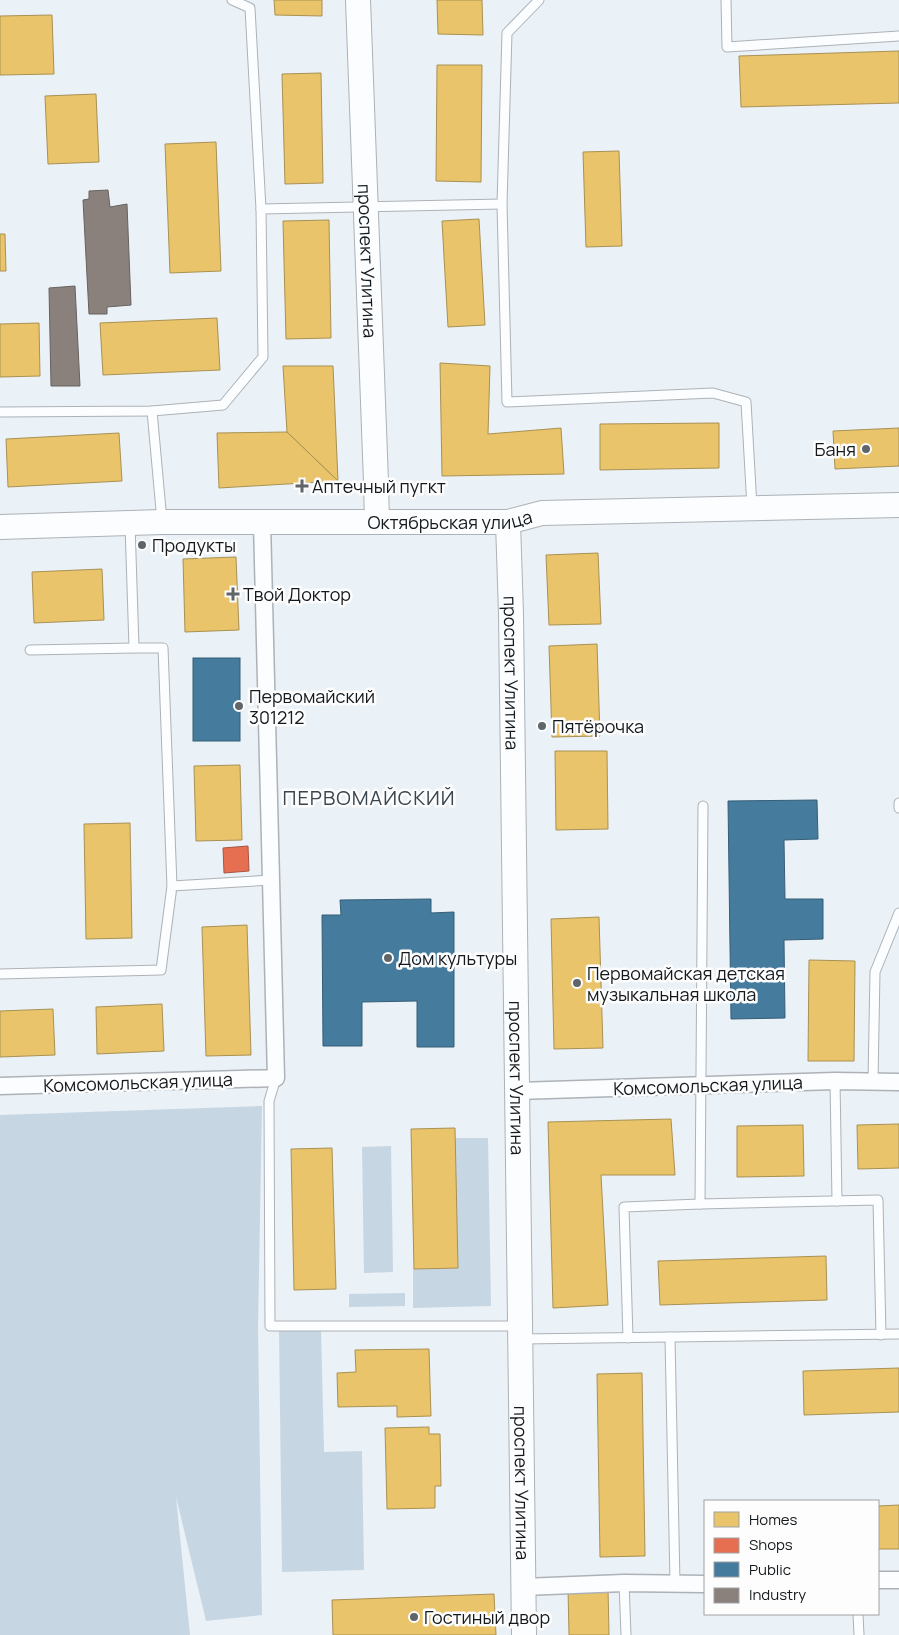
<svg xmlns="http://www.w3.org/2000/svg" width="899" height="1635" font-family="Manrope,sans-serif">
  <style>
    .green { fill: #c7d6e3 }
    .homes { fill: #e9c46a; stroke: #a99153 }
    .shops { fill: #e76f51; stroke: #a85541 }
    .public { fill: #457b9d; stroke: #365e77 }
    .industry { fill: #8a817c; stroke: #676260 }
    .lines { fill: none; stroke-linecap: round; stroke-linejoin: round }
    .lane-casing { stroke: #acb2b7; stroke-width: 11 }
    .street-casing { stroke: #acb2b7; stroke-width: 19 }
    .secondary-casing { stroke: #acb2b7; stroke-width: 26 }
    .lane { stroke: #fcfdfe; stroke-width: 9 }
    .street { stroke: #fcfdfe; stroke-width: 16 }
    .secondary { stroke: #fcfdfe; stroke-width: 24 }
    .poi-dot { fill: #5f6569; stroke: #fdfdfd; stroke-width: 2 }
    .labels { text-anchor: middle; dominant-baseline: central; stroke-width: 5; stroke-linejoin: round; paint-order: stroke }
    .street-label { font-size: 18px; fill: #14191d; stroke: #fdfdfd }
    .poi-label { font-size: 18px; fill: #14191d; stroke: #fdfdfd; text-anchor: start }
    .quarter-label { font-size: 20px; letter-spacing: 1px; fill: #3a464f; stroke: #fdfdfd }
  </style>
  <rect width="100%" height="100%" fill="#eaf1f7"/>
  <g class="green">
    <path d="M 262,1106 L 258,1327 L 262,1615 L 206,1621 L 176,1497 L 190,1635 L 0,1635 L 0,1115 Z"/>
    <path d="M 455,1138 L 488,1138 L 491,1306 L 413,1308 L 413,1269 L 458,1268 Z"/>
    <path d="M 391,1146 L 393,1272 L 364,1273 L 362,1147 Z"/>
    <path d="M 405,1293 L 405,1306 L 349,1307 L 349,1294 Z"/>
    <path d="M 321,1328 L 324,1452 L 362,1451 L 364,1570 L 282,1572 L 279,1329 Z"/>
  </g>
  <g class="homes">
    <path d="M 274,0 L 322,0 L 322,16 L 275,15 Z"/>
    <path d="M 437,0 L 482,0 L 483,35 L 438,34 Z"/>
    <path d="M 52,15 L 54,74 L 0,75 L 0,16 Z"/>
    <path d="M 899,51 L 899,103 L 741,107 L 739,56 Z"/>
    <path d="M 437,65 L 482,65 L 481,182 L 436,181 Z"/>
    <path d="M 321,73 L 323,183 L 285,184 L 282,74 Z"/>
    <path d="M 96,94 L 99,162 L 48,164 L 45,96 Z"/>
    <path d="M 216,142 L 221,271 L 170,273 L 165,144 Z"/>
    <path d="M 619,151 L 622,246 L 586,247 L 583,152 Z"/>
    <path d="M 479,219 L 485,325 L 448,327 L 442,221 Z"/>
    <path d="M 329,220 L 331,338 L 286,339 L 283,221 Z"/>
    <path d="M 0,234 L 5,234 L 6,271 L 0,271 Z"/>
    <path d="M 217,318 L 220,370 L 103,375 L 100,323 Z"/>
    <path d="M 39,323 L 40,376 L 0,377 L 0,324 Z"/>
    <path d="M 440,363 L 490,366 L 488,434 L 561,428 L 564,474 L 442,476 Z"/>
    <path d="M 283,366 L 333,366 L 338,481 L 287,432 Z"/>
    <path d="M 719,423 L 719,468 L 600,470 L 600,424 Z"/>
    <path d="M 899,428 L 899,466 L 835,469 L 833,431 Z"/>
    <path d="M 287,432 L 338,481 L 219,488 L 217,433 Z"/>
    <path d="M 119,433 L 122,481 L 8,487 L 6,439 Z"/>
    <path d="M 598,553 L 601,624 L 549,625 L 546,555 Z"/>
    <path d="M 236,557 L 239,630 L 185,632 L 183,559 Z"/>
    <path d="M 102,569 L 104,620 L 34,623 L 32,572 Z"/>
    <path d="M 597,644 L 600,736 L 552,737 L 549,646 Z"/>
    <path d="M 555,751 L 607,751 L 608,829 L 556,830 Z"/>
    <path d="M 240,765 L 242,840 L 196,841 L 194,766 Z"/>
    <path d="M 130,823 L 132,938 L 86,939 L 84,824 Z"/>
    <path d="M 599,917 L 603,1048 L 554,1049 L 551,919 Z"/>
    <path d="M 247,925 L 251,1055 L 206,1056 L 202,927 Z"/>
    <path d="M 809,960 L 855,961 L 854,1061 L 808,1061 Z"/>
    <path d="M 162,1004 L 164,1051 L 97,1054 L 96,1007 Z"/>
    <path d="M 53,1009 L 55,1055 L 0,1057 L 0,1011 Z"/>
    <path d="M 671,1119 L 675,1175 L 601,1175 L 608,1305 L 553,1308 L 548,1122 Z"/>
    <path d="M 899,1124 L 899,1168 L 858,1169 L 857,1125 Z"/>
    <path d="M 803,1125 L 804,1176 L 737,1177 L 737,1126 Z"/>
    <path d="M 455,1128 L 458,1268 L 414,1269 L 411,1129 Z"/>
    <path d="M 332,1148 L 336,1289 L 294,1290 L 291,1149 Z"/>
    <path d="M 826,1256 L 827,1300 L 660,1305 L 658,1261 Z"/>
    <path d="M 429,1349 L 431,1416 L 397,1417 L 397,1406 L 338,1407 L 337,1373 L 356,1372 L 355,1350 Z"/>
    <path d="M 899,1368 L 899,1412 L 804,1415 L 803,1371 Z"/>
    <path d="M 642,1373 L 645,1556 L 600,1557 L 597,1374 Z"/>
    <path d="M 429,1427 L 429,1434 L 440,1434 L 441,1486 L 435,1486 L 435,1508 L 387,1509 L 385,1428 Z"/>
    <path d="M 899,1505 L 899,1549 L 878,1549 L 878,1506 Z"/>
    <path d="M 608,1588 L 609,1635 L 569,1635 L 568,1589 Z"/>
    <path d="M 494,1594 L 496,1635 L 333,1635 L 332,1600 Z"/>
  </g>
  <path class="shops" d="M 248,846 L 249,871 L 224,873 L 223,848 Z"/>
  <g class="public">
    <rect x="193" y="658" width="47" height="83"/>
    <path d="M 817,800 L 818,839 L 784,840 L 785,899 L 823,899 L 823,939 L 784,940 L 785,1018 L 731,1019 L 728,801 Z"/>
    <path d="M 431,899 L 431,913 L 454,912 L 454,1047 L 417,1047 L 417,1001 L 362,1002 L 362,1046 L 323,1046 L 322,915 L 341,915 L 340,900 Z"/>
  </g>
  <g class="industry">
    <path d="M 108,190 L 110,207 L 127,204 L 131,305 L 107,307 L 107,314 L 89,314 L 83,200 L 89,199 L 89,191 Z"/>
    <path d="M 75,286 L 80,386 L 51,386 L 49,288 Z"/>
  </g>
  <g class="lines">
    <g class="lane-casing">
      <g id="lane">
        <path d="M 539,0 L 507,33 L 502,204 L 507,402 L 713,393 L 746,402 L 752,507"/>
        <path d="M 726,0 L 727,47 L 899,36"/>
        <path d="M 261,209 L 502,204"/>
        <path d="M 152,411 L 162,521"/>
        <path d="M 0,412 L 152,411 L 223,405 L 263,357 L 261,209 L 250,8 L 232,0"/>
        <path d="M 130,524 L 134,648 L 163,648 L 172,886"/>
        <path d="M 30,650 L 134,648"/>
        <path d="M 899,803 L 899,808"/>
        <path d="M 703,806 L 700,1204 L 878,1200 L 881,1335"/>
        <path d="M 0,974 L 161,970 L 172,886 L 271,880"/>
        <path d="M 276,1078 L 269,1101 L 270,1326 L 519,1326"/>
        <path d="M 835,1081 L 837,1201"/>
        <path d="M 873,1081 L 875,972 L 899,913"/>
        <path d="M 670,1337 L 675,1584"/>
        <path d="M 628,1338 L 624,1207 L 700,1204"/>
        <path d="M 522,1339 L 899,1334"/>
        <path d="M 624,1583 L 626,1635"/>
        <path d="M 858,1614 L 859,1635"/>
      </g>
    </g>
    <g class="street-casing">
      <g id="street">
        <path d="M 0,1086 L 276,1078 L 262,522"/>
        <path d="M 517,1091 L 835,1081 L 899,1082"/>
        <path d="M 878,1580 L 899,1580"/>
        <path d="M 523,1587 L 624,1583 L 705,1584"/>
      </g>
    </g>
    <g class="secondary-casing">
      <g id="secondary">
        <path id="s1" d="M 358,0 L 376,482 L 377,522"/>
        <path id="s2" d="M 508,522 L 511,614 L 524,1635"/>
        <path id="s3" d="M 0,527 L 162,522 L 508,522 L 542,513 L 899,505"/>
      </g>
    </g>
    <use href="#lane" class="lane"/>
    <use href="#street" class="street"/>
    <use href="#secondary" class="secondary"/>
  </g>
  <g class="poi-dot">
    <circle cx="866" cy="449" r="5"/>
    <path d="M299.5 478.5h5v5h5v5h-5v5h-5v-5h-5v-5h5z"/>
    <circle cx="142" cy="545" r="5"/>
    <path d="M230.5 586.5h5v5h5v5h-5v5h-5v-5h-5v-5h5z"/>
    <circle cx="239" cy="706" r="5"/>
    <circle cx="542" cy="726" r="5"/>
    <circle cx="388" cy="958" r="5"/>
    <circle cx="577" cy="983" r="5"/>
    <circle cx="414" cy="1617" r="5"/>
  </g>
  <g class="labels">
    <g class="street-label">
      <text stroke="none"><textPath href="#s1" startOffset="261">проспект Улитина</textPath></text>
      <text stroke="none"><textPath href="#s3" startOffset="450">Октябрьская улица</textPath></text>
      <text stroke="none"><textPath href="#s2" startOffset="151">проспект Улитина</textPath></text>
      <text stroke="none"><textPath href="#s2" startOffset="556">проспект Улитина</textPath></text>
      <text transform="translate(138 1082) rotate(-2)">Комсомольская улица</text>
      <text transform="translate(708 1085) rotate(-2)">Комсомольская улица</text>
      <text stroke="none"><textPath href="#s2" startOffset="961">проспект Улитина</textPath></text>
    </g>
    <g class="poi-label">
      <text x="856" y="449" text-anchor="end">Баня</text>
      <text x="312" y="486">Аптечный пугкт</text>
      <text x="152" y="545">Продукты</text>
      <text x="243" y="594">Твой Доктор</text>
      <text x="249" y="696">Первомайский<tspan x="249" dy="21">301212</tspan></text>
      <text x="552" y="726">Пятёрочка</text>
      <text x="398" y="958">Дом культуры</text>
      <text x="587" y="973">Первомайская детская<tspan x="587" dy="21">музыкальная школа</tspan></text>
      <text x="424" y="1617">Гостиный двор</text>
    </g>
    <g class="quarter-label">
      <text x="369" y="797">ПЕРВОМАЙСКИЙ</text>
    </g>
  </g>
  <rect x="704" y="1500" width="175" height="115" fill="#fdfdfd" stroke="#a0a2a3"/>
  <rect x="714" y="1512" width="25" height="15" fill="#e9c46a" stroke="#a0a2a3"/>
  <text x="749" y="1525" font-size="15" fill="#14191d">Homes</text>
  <rect x="714" y="1538" width="25" height="15" fill="#e76f51" stroke="#a0a2a3"/>
  <text x="749" y="1550" font-size="15" fill="#14191d">Shops</text>
  <rect x="714" y="1562" width="25" height="15" fill="#457b9d" stroke="#a0a2a3"/>
  <text x="749" y="1575" font-size="15" fill="#14191d">Public</text>
  <rect x="714" y="1588" width="25" height="15" fill="#8a817c" stroke="#a0a2a3"/>
  <text x="749" y="1600" font-size="15" fill="#14191d">Industry</text>
</svg>
